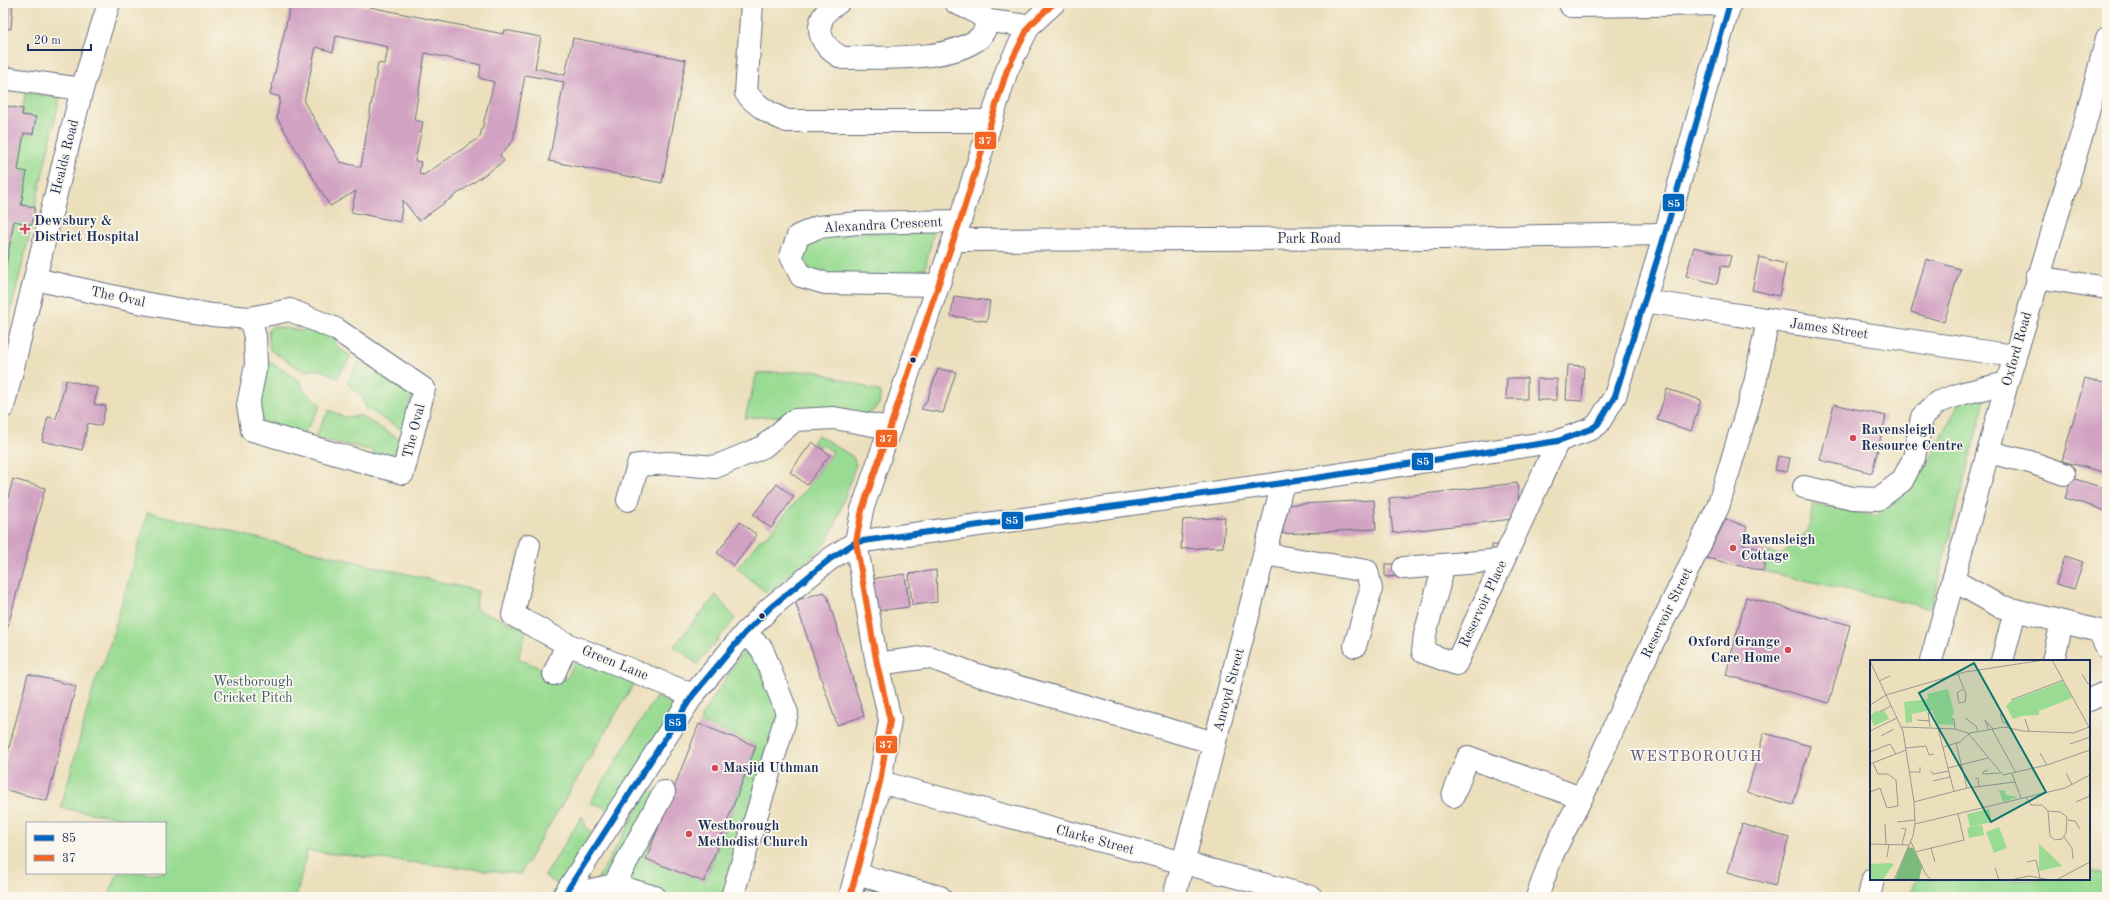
<svg xmlns="http://www.w3.org/2000/svg" width="2110" height="900" font-family="'Old Standard TT',serif">
  <style>
    .green { fill: #99db92; stroke: #5a8578 }
    .building { fill: #d2a2c2; fill-rule: evenodd }
    .lines { fill: none; stroke-linecap: round; stroke-linejoin: round }
    .minor-casing { stroke: #646d7f; stroke-width: 24 }
    .minor { stroke: #fff; stroke-width: 22 }
    .bus-1-casing { stroke: #fbf7ec; stroke-width: 9 }
    .bus-2-casing { stroke: #fbf7ec; stroke-width: 9 }
    .bus-1 { stroke: #0065bd; stroke-width: 6 }
    .bus-2 { stroke: #f26522; stroke-width: 6 }
    .poi-dot { fill: #d1495b; stroke: #fbf7ec; stroke-width: 1.5 }
    .bus-dot { fill: #1b2f5e; stroke: #fbf7ec; stroke-width: 1.5 }
    .labels { text-anchor: middle; dominant-baseline: central; stroke-width: 3.5; stroke-linejoin: round; paint-order: stroke }
    .street-label { font-size: 14px; fill: #1b2f5e; stroke: #fbf7ec }
    .poi-label { font-size: 14px; font-weight: bold; fill: #1b2f5e; stroke: #fbf7ec; text-anchor: start }
    .park-label { font-size: 14px; fill: #3a5a6b; stroke: #fbf7ec }
    .neighbourhood-label { font-size: 15px; letter-spacing: 1px; fill: #5b5781; stroke: #fbf7ec }
    .inset-road { fill: none; stroke: #989996; stroke-width: 1 }
    .view { fill: #0f766e; fill-opacity: 0.15; stroke: #0f766e; stroke-width: 2 }
    .inset-edge { fill: none; stroke: #1b2f5e; stroke-width: 2 }
    .line-badge { stroke: #fbf7ec; stroke-width: 1.5 }
    .badge-label { font-size: 11px; text-anchor: middle; font-weight: bold; fill: #fff }
  </style>
  <rect width="100%" height="100%" fill="#fbf7ec"/>
  <filter id="ink" filterUnits="userSpaceOnUse"><feTurbulence type="fractalNoise" baseFrequency=".025" numOctaves="2"/><feDisplacementMap in="SourceGraphic" scale="8" xChannelSelector="R" yChannelSelector="G"/><feConvolveMatrix kernelMatrix="1 2 1 2 8 2 1 2 1" color-interpolation-filters="sRGB"/></filter>
  <filter id="wash" filterUnits="userSpaceOnUse"><feTurbulence type="fractalNoise" baseFrequency=".012" numOctaves="4" result="noise"/><feDisplacementMap in="SourceGraphic" scale="16" xChannelSelector="R" yChannelSelector="G"/><feGaussianBlur stdDeviation="0.9" result="paint"/><feColorMatrix in="noise" values="0 0 0 0 0 0 0 0 0 0 0 0 0 0 0 0 0 1.4 0 .05"/><feComposite in="paint" operator="in"/></filter>
  <g filter="url(#wash)">
    <rect width="100%" height="100%" fill="#ecdfbc"/>
    <g class="green">
      <path d="M 25,93 L 60,97 L 35,207 L 21,205 L 27,172 L 18,170 L 24,133 L 33,134 L 36,118 L 22,115 Z"/>
      <path d="M 14,221 L 32,225 L 5,334 L 3,334 L 3,281 Z"/>
      <path d="M 934,230 L 923,277 L 826,278 L 804,270 L 797,258 L 803,241 L 821,234 Z"/>
      <path d="M 273,326 L 302,331 L 308,327 L 334,334 L 337,347 L 351,356 L 337,378 C 327,372 317,366 305,372 L 270,350 L 268,330 Z"/>
      <path d="M 268,361 L 300,381 L 305,392 L 321,405 L 303,435 L 266,427 L 258,412 Z"/>
      <path d="M 359,362 L 369,370 L 378,367 L 412,391 L 406,432 L 366,408 L 361,396 L 347,383 Z"/>
      <path d="M 816,371 L 881,392 L 879,404 L 866,418 L 834,413 L 745,418 L 757,373 Z"/>
      <path d="M 1964,393 L 1985,399 L 1931,608 L 1763,571 L 1768,552 L 1781,555 L 1808,531 L 1813,504 L 1876,516 L 1925,469 Z"/>
      <path d="M 329,410 L 344,417 L 361,416 L 404,442 L 401,453 L 391,459 L 374,456 L 372,450 L 314,438 Z"/>
      <path d="M 818,435 L 853,457 L 856,464 L 836,523 L 826,543 L 808,560 L 767,593 L 737,568 L 761,539 L 768,535 L 804,492 L 833,452 L 822,444 L 820,447 L 812,442 Z"/>
      <path d="M 148,512 L 478,591 L 475,609 L 527,629 L 518,658 L 566,680 L 577,658 L 635,682 L 520,874 L 307,851 L 296,897 L 108,897 L 118,873 L 165,873 L 165,823 L 139,823 L 140,821 L 61,808 L 95,682 L 106,658 Z"/>
      <path d="M 716,595 L 735,619 L 697,664 L 674,646 Z"/>
      <path d="M 749,642 L 779,712 L 725,897 L 603,897 L 597,880 L 649,790 L 668,802 L 646,859 L 705,881 L 756,746 L 741,738 L 701,723 L 701,717 Z"/>
      <path d="M 656,697 L 680,707 L 612,814 L 602,806 L 590,803 Z"/>
      <path d="M 582,816 L 587,829 L 598,836 L 564,889 L 545,876 Z"/>
      <path d="M 2089,870 L 2107,876 L 2107,897 L 1910,897 L 1915,879 L 2089,879 Z"/>
    </g>
    <g id="blocks">
      <g class="building">
        <path d="M 3,3 L 13,3 L 11,29 L 3,28 Z"/>
        <path d="M 291,3 L 350,3 L 503,34 L 504,30 L 541,37 L 535,68 L 565,75 L 573,38 L 686,60 L 662,183 L 549,161 L 564,82 L 525,75 L 513,141 L 500,155 L 504,161 L 419,221 L 403,200 L 400,222 L 351,212 L 356,191 L 330,206 L 277,118 L 280,97 L 270,94 ZM 336,36 L 388,47 L 385,64 L 378,63 L 361,167 L 340,162 L 304,102 L 316,47 L 333,52 ZM 425,53 L 481,65 L 479,78 L 494,82 L 480,137 L 424,175 L 419,174 L 421,162 L 415,161 L 423,122 L 414,120 Z"/>
        <path d="M 6,106 L 23,109 L 22,115 L 36,117 L 33,134 L 24,133 L 18,170 L 27,172 L 21,205 L 35,207 L 32,225 L 14,221 L 4,277 L 3,112 L 5,113 Z"/>
        <path d="M 1694,247 L 1731,256 L 1728,267 L 1721,266 L 1717,284 L 1686,276 Z"/>
        <path d="M 1759,257 L 1786,264 L 1779,296 L 1752,290 Z"/>
        <path d="M 1926,259 L 1960,269 L 1944,322 L 1911,312 Z"/>
        <path d="M 954,296 L 990,301 L 987,321 L 951,316 Z"/>
        <path d="M 1568,365 L 1584,366 L 1582,401 L 1566,400 Z"/>
        <path d="M 938,369 L 956,372 L 943,413 L 921,409 L 927,400 Z"/>
        <path d="M 1507,378 L 1527,378 L 1527,399 L 1506,399 Z"/>
        <path d="M 2085,378 L 2107,384 L 2107,473 L 2062,461 Z"/>
        <rect x="1537" y="379" width="20" height="21"/>
        <path d="M 66,380 L 98,388 L 94,404 L 106,406 L 101,426 L 88,423 L 82,450 L 42,441 L 48,417 L 56,419 Z"/>
        <path d="M 1667,389 L 1701,400 L 1691,431 L 1657,420 Z"/>
        <path d="M 1834,404 L 1886,416 L 1872,473 L 1820,460 Z"/>
        <path d="M 812,442 L 830,455 L 807,485 L 790,472 Z"/>
        <path d="M 1778,456 L 1790,458 L 1787,472 L 1775,470 Z"/>
        <path d="M 2072,478 L 2107,489 L 2107,511 L 2065,498 Z"/>
        <path d="M 13,479 L 45,488 L 6,633 L 3,632 L 3,517 Z"/>
        <path d="M 1517,483 L 1521,518 L 1393,533 L 1389,498 Z"/>
        <path d="M 777,484 L 794,497 L 771,528 L 753,515 Z"/>
        <path d="M 1374,500 L 1376,529 L 1283,534 L 1282,505 Z"/>
        <path d="M 1225,517 L 1223,547 L 1181,549 L 1183,520 Z"/>
        <path d="M 1726,519 L 1747,527 L 1741,543 L 1768,552 L 1763,571 L 1706,558 Z"/>
        <path d="M 740,522 L 757,535 L 734,566 L 717,553 Z"/>
        <path d="M 1492,545 L 1500,545 L 1492,556 Z"/>
        <path d="M 2065,556 L 2083,562 L 2074,589 L 2056,584 Z"/>
        <path d="M 1385,564 L 1405,564 L 1405,576 L 1385,577 Z"/>
        <path d="M 936,570 L 937,602 L 912,605 L 909,574 Z"/>
        <path d="M 905,574 L 909,607 L 875,611 L 871,579 Z"/>
        <path d="M 823,592 L 827,595 L 864,716 L 837,725 L 795,601 Z"/>
        <path d="M 1746,597 L 1850,625 L 1829,703 L 1726,675 Z"/>
        <path d="M 28,674 L 76,686 L 47,801 L 3,789 L 3,771 Z"/>
        <path d="M 699,724 L 756,746 L 704,882 L 646,859 Z"/>
        <path d="M 1764,733 L 1810,746 L 1793,805 L 1747,792 Z"/>
        <path d="M 1742,824 L 1789,838 L 1775,886 L 1728,872 Z"/>
        <path d="M 865,889 L 893,897 L 863,897 Z"/>
      </g>
    </g>
  </g>
  <g filter="url(#ink)">
    <use href="#blocks" fill-opacity="0" stroke="#646d7f" stroke-width="1"/>
    <g class="lines">
      <g class="minor-casing">
        <g id="minor">
          <path d="M 752,3 L 746,93 C 758,107 770,114 787,121 L 990,121"/>
          <path d="M 838,3 C 810,18 817,46 843,58 C 880,57 947,62 978,39 C 983,36 986,26 989,21"/>
          <path d="M 956,3 L 972,10 L 989,21 L 1029,26"/>
          <path d="M 1571,6 L 1730,4"/>
          <path d="M 3,78 L 82,89"/>
          <path d="M 954,240 L 1441,238 L 1665,234"/>
          <path d="M 2037,277 L 2107,288"/>
          <path d="M 35,279 L 143,303 L 212,315 L 250,318 L 290,310 L 336,329 L 424,389 L 403,473 L 252,430 L 248,405 L 256,365 L 255,337 L 250,318"/>
          <path d="M 938,285 L 825,283 L 801,276 L 791,256 L 798,236 L 818,227 L 858,223 L 960,221"/>
          <path d="M 1644,301 L 2014,356"/>
          <path d="M 3,407 L 82,89 L 109,3"/>
          <path d="M 1988,452 L 2030,462 L 2064,474"/>
          <path d="M 1804,487 L 1853,498 L 1878,499 L 1902,481 L 1914,458 L 1922,417 L 1938,402 L 1964,393 L 2007,383"/>
          <path d="M 628,500 L 638,465 L 669,463 L 715,467 L 763,447 L 795,420 L 834,418 L 890,428"/>
          <path d="M 529,545 L 513,615 L 567,644"/>
          <path d="M 1264,554 L 1367,571 L 1371,589 L 1355,646"/>
          <path d="M 1404,568 L 1503,560"/>
          <path d="M 1441,577 L 1425,634 L 1423,652 L 1456,664 L 1558,441"/>
          <path d="M 1953,580 L 1999,606 L 2099,631 L 2107,648"/>
          <path d="M 1931,661 L 2007,383 L 2084,127 L 2107,38"/>
          <path d="M 2002,661 L 2015,611"/>
          <path d="M 2053,661 L 2062,622"/>
          <path d="M 877,664 L 929,657 L 974,674 L 1215,743"/>
          <path d="M 554,674 L 567,644 L 693,695"/>
          <path d="M 2089,700 L 2107,692"/>
          <path d="M 880,782 L 1311,897"/>
          <path d="M 1453,796 L 1468,757 L 1581,798"/>
          <path d="M 856,874 L 940,897"/>
          <path d="M 614,885 L 655,897"/>
          <path d="M 564,896 L 614,885 L 664,792"/>
          <path d="M 563,897 L 693,695 L 745,633 L 771,607 L 830,559 L 856,542 L 1283,483 L 1558,441 L 1591,429 L 1598,424 L 1615,396 L 1665,234 L 1730,3"/>
          <path d="M 732,897 L 787,713 L 762,649 L 745,633"/>
          <path d="M 850,897 L 880,782 L 890,720 L 877,664 L 856,542 L 862,510 L 960,221 L 1007,70 L 1029,26 L 1054,3"/>
          <path d="M 1174,897 L 1283,483"/>
          <path d="M 1537,897 L 1553,853 L 1592,777 L 1630,690 L 1718,507 L 1755,383 L 1768,320"/>
          <path d="M 1869,897 L 1873,879"/>
        </g>
      </g>
      <use href="#minor" class="minor"/>
      <g class="bus-1-casing">
        <path id="bus-1" d="M 563,897 L 693,695 L 745,633 L 771,607 L 830,559 L 856,542 L 1283,483 L 1558,441 L 1591,429 L 1598,424 L 1615,396 L 1665,234 L 1730,3"/>
      </g>
      <g class="bus-2-casing">
        <path id="bus-2" d="M 850,897 L 880,782 L 890,720 L 877,664 L 856,542 L 862,510 L 960,221 L 1007,70 L 1029,26 L 1054,3"/>
      </g>
      <use href="#bus-1" class="bus-1"/>
      <use href="#bus-2" class="bus-2"/>
    </g>
  </g>
  <g class="poi-dot">
    <path d="M23 223h4v4h4v4h-4v4h-4v-4h-4v-4h4z"/>
    <circle cx="1853" cy="438" r="4"/>
    <circle cx="1733" cy="548" r="4"/>
    <circle cx="1788" cy="650" r="4"/>
    <circle cx="715" cy="768" r="4"/>
    <circle cx="689" cy="834" r="4"/>
  </g>
  <g class="bus-dot">
    <circle cx="913" cy="360" r="3.5"/>
    <circle cx="762" cy="616" r="3.5"/>
  </g>
  <g class="labels">
    <g class="street-label">
      <text transform="translate(65 157) rotate(-76)">Healds Road</text>
      <text transform="translate(883 225) rotate(-3)">Alexandra Crescent</text>
      <text x="1309" y="239">Park Road</text>
      <text transform="translate(118 297) rotate(12)">The Oval</text>
      <text transform="translate(1829 329) rotate(8)">James Street</text>
      <text transform="translate(2017 349) rotate(-74)">Oxford Road</text>
      <text transform="translate(414 431) rotate(-76)">The Oval</text>
      <text transform="translate(1483 604) rotate(-65)">Reservoir Place</text>
      <text transform="translate(1667 613) rotate(-64)">Reservoir Street</text>
      <text transform="translate(615 663) rotate(22)">Green Lane</text>
      <text transform="translate(1229 690) rotate(-75)">Anroyd Street</text>
      <text transform="translate(1095 840) rotate(15)">Clarke Street</text>
    </g>
    <g class="poi-label">
      <text x="34" y="221">Dewsbury &amp;<tspan x="34" dy="16">District Hospital</tspan></text>
      <text x="1861" y="430">Ravensleigh<tspan x="1861" dy="16">Resource Centre</tspan></text>
      <text x="1741" y="540">Ravensleigh<tspan x="1741" dy="16">Cottage</tspan></text>
      <text x="1780" y="642" text-anchor="end">Oxford Grange<tspan x="1780" dy="16">Care Home</tspan></text>
      <text x="723" y="768">Masjid Uthman</text>
      <text x="697" y="826">Westborough<tspan x="697" dy="16">Methodist Church</tspan></text>
    </g>
    <g class="park-label">
      <text x="253" y="682">Westborough<tspan x="253" dy="16">Cricket Pitch</tspan></text>
    </g>
    <g class="neighbourhood-label">
      <text x="1696" y="757">WESTBOROUGH</text>
    </g>
  </g>
  <g transform="translate(1870 660)">
    <rect width="220" height="220" fill="#ecdfbc"/>
    <path d="M 193,21 L 202,38 L 169,51 L 169,55 L 151,56 L 143,59 L 136,46 L 141,41 ZM 78,29 L 84,52 L 82,57 L 84,65 L 68,64 L 62,50 L 42,54 L 42,62 L 36,63 L 34,42 L 59,39 L 57,34 ZM 7,50 L 9,53 L 14,50 L 19,59 L 4,66 L 0,56 ZM 129,130 L 135,131 L 136,135 L 148,137 L 133,142 ZM 119,149 L 122,162 L 100,167 L 97,154 ZM 112,165 L 114,175 L 99,178 L 97,168 ZM 129,167 L 137,188 L 124,193 L 116,172 ZM 169,184 L 181,195 L 192,206 L 169,211 ZM 0,204 L 19,203 L 24,204 L 12,220 L 0,220 Z" fill="#99db92"/>
    <path d="M 38,187 L 43,188 L 52,207 L 49,220 L 25,220 Z" fill="#7abb7c"/>
    <path class="inset-road" d="M 182,0 L 220,69M 0,1 L 33,71 L 44,142 L 45,164 L 43,176 L 24,220M 88,14 L 96,34 L 95,42 L 89,43 L 87,33 L 93,29M 212,14 L 218,24 L 220,22M 9,21 L 20,16M 141,40 L 193,20M 0,45 L 16,35 L 95,12 L 174,0M 9,52 L 21,46M 58,52 L 60,67M 95,58 L 106,66 L 108,72M 82,59 L 84,59 L 85,69M 155,59 L 159,71M 47,60 L 60,61M 137,64 L 133,62 L 130,54 L 133,54 L 138,67M 32,67 L 85,69 L 98,73 L 133,115 L 177,105 L 220,90M 68,68 L 84,132M 122,69 L 146,113M 119,70 L 115,60 L 123,69M 0,71 L 27,58M 11,76 L 24,69M 86,83 L 97,128M 200,84 L 220,77M 73,87 L 90,82 L 100,73 L 134,67 L 153,71 L 204,73 L 219,67M 36,88 L 56,86 L 59,95 L 64,94M 0,92 L 20,84 L 26,94M 170,93 L 177,105M 0,104 L 36,90M 78,108 L 118,98M 118,110 L 113,112 L 113,114 L 130,113M 61,111 L 63,114 L 79,111M 39,112 L 50,112 L 50,107M 196,113 L 202,125M 142,114 L 151,138M 105,119 L 108,118 L 109,127M 63,121 L 80,117M 0,132 L 10,128 L 17,148 L 28,146 L 26,120 L 18,114 L 8,114 L 3,103M 156,137 L 161,145 L 172,145 L 178,151M 44,142 L 97,128 L 145,122M 206,142 L 220,136M 178,151 L 190,152 L 197,157 L 196,173 L 192,179 L 185,180 L 180,176 ZM 198,160 L 205,161 L 210,169M 27,162 L 45,160M 15,164 L 16,184M 45,164 L 195,128 L 220,115M 31,168 L 36,169 L 32,184M 194,177 L 202,188 L 203,199M 41,182 L 55,213 L 61,220M 0,184 L 39,185M 61,188 L 65,202M 45,192 L 94,180 L 88,154M 17,197 L 19,184M 157,202 L 166,200 L 170,218M 125,208 L 129,220M 141,220 L 159,216 L 180,220M 186,220 L 220,202"/>
    <path class="view" d="M 104,3 L 176,132 L 121,162 L 49,33 Z"/>
    <rect width="220" height="220" class="inset-edge"/>
  </g>
  <g class="line-badge">
    <rect x="974" y="131" width="23" height="19" rx="4" fill="#f26522"/>
    <rect x="1662" y="193" width="23" height="19" rx="4" fill="#0065bd"/>
    <rect x="875" y="429" width="23" height="19" rx="4" fill="#f26522"/>
    <rect x="1411" y="452" width="23" height="19" rx="4" fill="#0065bd"/>
    <rect x="1001" y="511" width="23" height="19" rx="4" fill="#0065bd"/>
    <rect x="664" y="713" width="23" height="19" rx="4" fill="#0065bd"/>
    <rect x="875" y="735" width="23" height="19" rx="4" fill="#f26522"/>
  </g>
  <g class="badge-label">
    <text x="985" y="144">37</text>
    <text x="1674" y="207">85</text>
    <text x="886" y="442">37</text>
    <text x="1423" y="465">85</text>
    <text x="1012" y="524">85</text>
    <text x="675" y="726">85</text>
    <text x="886" y="748">37</text>
  </g>
  <rect width="2110" height="900" fill="none" stroke="#fbf7ec" stroke-width="16"/>
  <rect x="26" y="822" width="140" height="52" fill="#fbf7ec" stroke="#a1a7b3"/>
  <rect x="34" y="835" width="20" height="6" fill="#0065bd" stroke="#a1a7b3"/>
  <text x="62" y="842" font-size="12" fill="#1b2f5e">85</text>
  <rect x="34" y="855" width="20" height="6" fill="#f26522" stroke="#a1a7b3"/>
  <text x="62" y="862" font-size="12" fill="#1b2f5e">37</text>
  <path d="M28 44v6h63v-6" fill="none" stroke="#1b2f5e" stroke-width="2"/>
  <text x="34" y="44" font-size="12" fill="#1b2f5e" stroke="#fbf7ec" stroke-width="3" paint-order="stroke">20 m</text>
</svg>
